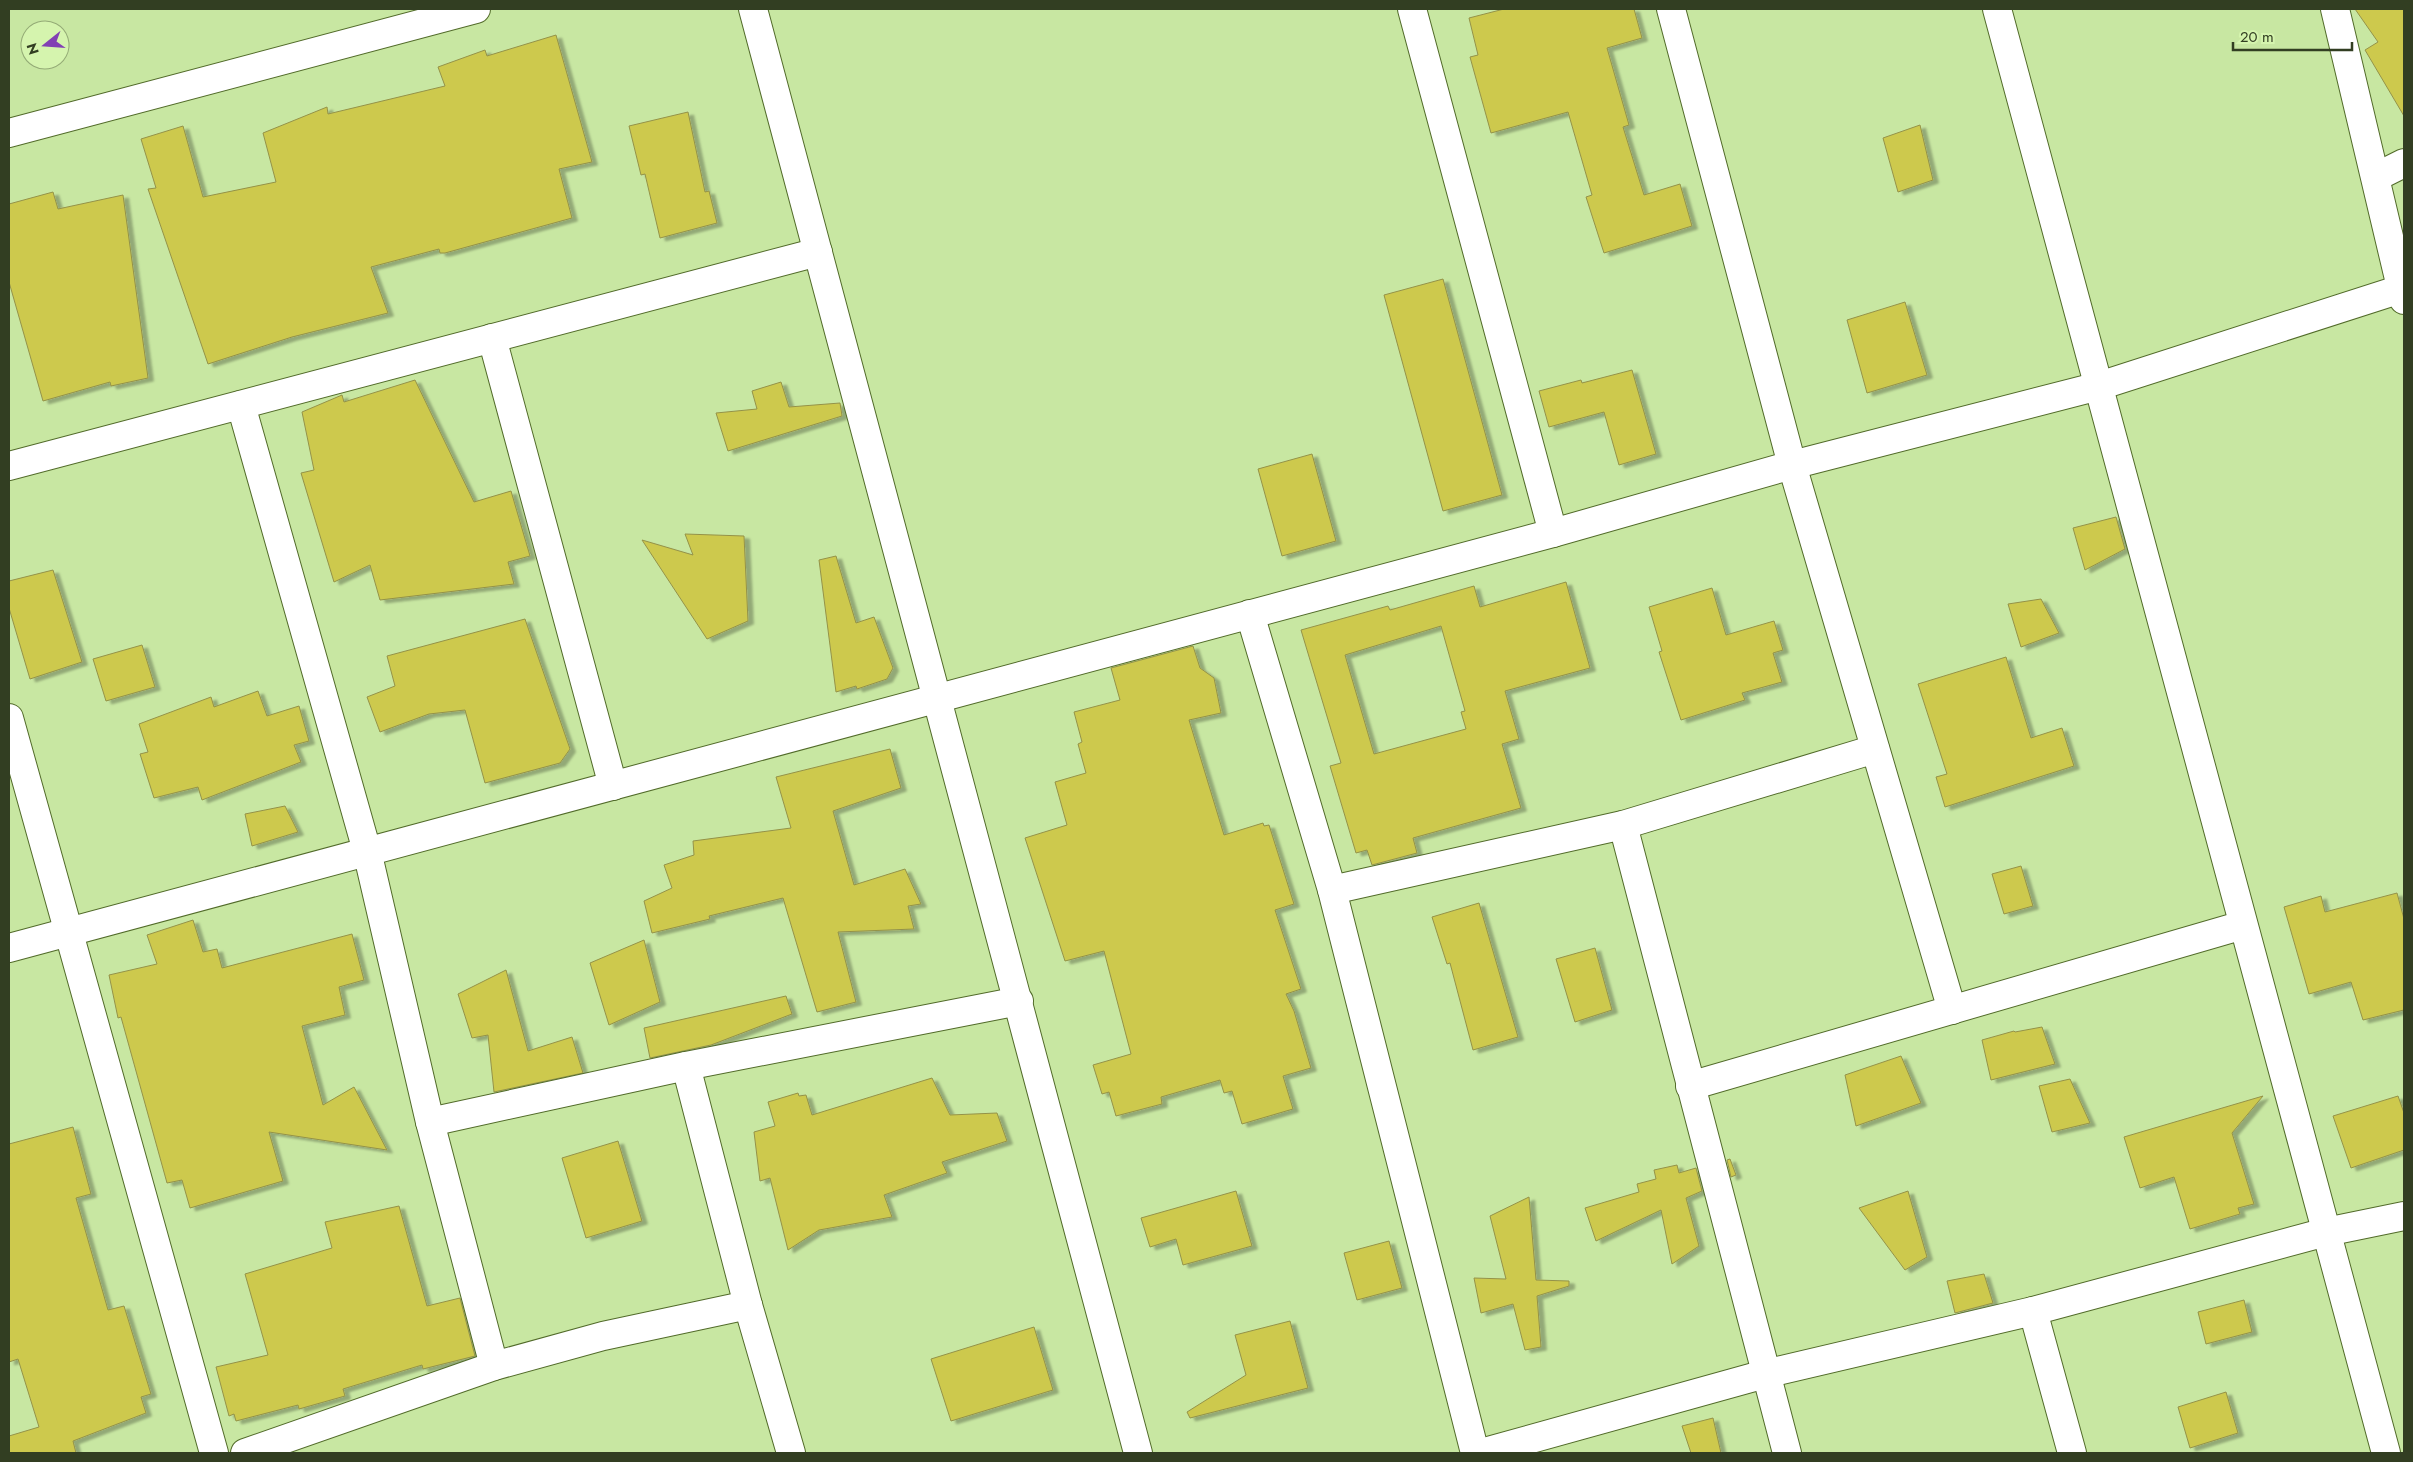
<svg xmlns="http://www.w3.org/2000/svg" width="2413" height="1462" font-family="Jost,sans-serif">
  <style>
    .building { fill: #cdc94e; stroke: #949248; fill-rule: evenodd; filter: url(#shadow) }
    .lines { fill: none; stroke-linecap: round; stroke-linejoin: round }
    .minor-casing { stroke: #526b2a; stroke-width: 30 }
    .minor { stroke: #fff; stroke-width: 28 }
  </style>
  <defs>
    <filter id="shadow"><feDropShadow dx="5.5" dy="3" stdDeviation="1" flood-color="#0004"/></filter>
  </defs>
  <rect width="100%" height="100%" fill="#c8e7a2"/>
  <g class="building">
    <path d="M 1504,9 L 1634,9 L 1642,38 L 1607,48 L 1629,125 L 1623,127 L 1644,195 L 1680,184 L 1692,226 L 1604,253 L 1586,197 L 1592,195 L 1568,112 L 1491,133 L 1470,57 L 1478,55 L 1469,18 Z"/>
    <path d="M 2355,9 L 2404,9 L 2404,116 L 2365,50 L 2378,42 Z"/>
    <path d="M 556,35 L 592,162 L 559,169 L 572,218 L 445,253 L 440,253 L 439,249 L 371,267 L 388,313 L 292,337 L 208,364 L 148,189 L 156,188 L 141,139 L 183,126 L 203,197 L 276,182 L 263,133 L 327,107 L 328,114 L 445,86 L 438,67 L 485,50 L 487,56 Z"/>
    <path d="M 688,112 L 705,192 L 709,191 L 717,223 L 660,238 L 645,174 L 641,175 L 629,126 Z"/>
    <path d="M 1920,125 L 1933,180 L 1898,192 L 1883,138 Z"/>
    <path d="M 53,192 L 58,209 L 123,195 L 148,378 L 111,386 L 110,382 L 43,401 L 9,282 L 9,204 Z"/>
    <path d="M 1443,279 L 1502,495 L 1443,511 L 1384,295 Z"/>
    <path d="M 1905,302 L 1927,375 L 1867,393 L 1847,320 Z"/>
    <path d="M 1632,370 L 1656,454 L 1619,465 L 1604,412 L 1549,427 L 1539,391 L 1581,380 L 1582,383 Z"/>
    <path d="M 415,380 L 474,502 L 511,491 L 530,556 L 508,562 L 514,584 L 380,600 L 370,565 L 334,582 L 301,473 L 314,470 L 302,412 L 342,395 L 344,402 Z"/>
    <path d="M 781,382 L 789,407 L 840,403 L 842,416 L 728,451 L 716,413 L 757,409 L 752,391 Z"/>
    <path d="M 1312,454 L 1336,541 L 1282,556 L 1258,469 Z"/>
    <path d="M 2116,517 L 2125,549 L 2085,570 L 2073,528 Z"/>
    <path d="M 685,534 L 744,536 L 748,621 L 707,639 L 642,540 L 693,555 Z"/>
    <path d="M 836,556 L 856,623 L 874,617 L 893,668 L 887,679 L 857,689 L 856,686 L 836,692 L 819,560 Z"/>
    <path d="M 53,570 L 82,662 L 30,679 L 9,608 L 9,581 Z"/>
    <path d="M 1566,582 L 1590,668 L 1505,691 L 1519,739 L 1502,744 L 1521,808 L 1413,838 L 1417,853 L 1372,865 L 1367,850 L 1356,853 L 1330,766 L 1341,763 L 1301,630 L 1388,606 L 1390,610 L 1474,586 L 1480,607 ZM 1441,626 L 1465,711 L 1461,712 L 1466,729 L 1374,754 L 1345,655 Z"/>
    <path d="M 1712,588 L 1726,635 L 1774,621 L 1783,650 L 1773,653 L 1782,682 L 1742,693 L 1745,700 L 1681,720 L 1659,652 L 1662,651 L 1649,607 Z"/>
    <path d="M 2041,599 L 2059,633 L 2021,647 L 2008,604 Z"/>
    <path d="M 525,619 L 570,749 L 560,763 L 485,783 L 465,710 L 429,714 L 380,732 L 367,697 L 395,686 L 387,656 Z"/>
    <path d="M 142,645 L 155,687 L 106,701 L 93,659 Z"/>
    <path d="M 1193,646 L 1200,668 L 1214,678 L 1221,713 L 1189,720 L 1224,835 L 1263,823 L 1264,826 L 1269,825 L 1294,904 L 1275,910 L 1301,989 L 1286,994 L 1294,1011 L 1311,1068 L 1283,1076 L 1293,1109 L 1242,1124 L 1232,1091 L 1224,1093 L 1220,1080 L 1161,1097 L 1162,1104 L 1116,1116 L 1109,1092 L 1102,1094 L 1093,1065 L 1131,1054 L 1104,951 L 1065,961 L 1025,838 L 1067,825 L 1055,782 L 1086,773 L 1078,744 L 1082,742 L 1074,712 L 1120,700 L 1111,668 Z"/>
    <path d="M 2006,657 L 2031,738 L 2062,728 L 2074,766 L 1945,807 L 1936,777 L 1947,774 L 1918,684 Z"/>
    <path d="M 258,691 L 267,716 L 299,706 L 309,741 L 294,745 L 301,762 L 202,800 L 198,787 L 154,798 L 140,754 L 148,752 L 139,724 L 211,697 L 214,707 Z"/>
    <path d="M 890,749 L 901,788 L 833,811 L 854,885 L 905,869 L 921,904 L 908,906 L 914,929 L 838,932 L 856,1002 L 817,1012 L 783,898 L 709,916 L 710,919 L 652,933 L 644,901 L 672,888 L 664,865 L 694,855 L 693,841 L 791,828 L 776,777 Z"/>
    <path d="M 285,806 L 298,832 L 252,846 L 245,814 Z"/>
    <path d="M 2021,866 L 2033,906 L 2004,914 L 1992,874 Z"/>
    <path d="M 2397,893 L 2404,919 L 2404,1010 L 2363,1020 L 2351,982 L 2309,994 L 2284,907 L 2321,896 L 2325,912 Z"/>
    <path d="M 1479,903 L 1518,1037 L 1473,1050 L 1450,963 L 1447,964 L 1432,917 Z"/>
    <path d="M 193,920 L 203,952 L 217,949 L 222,968 L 352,934 L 364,980 L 339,987 L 345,1015 L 302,1026 L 323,1105 L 354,1087 L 387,1150 L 269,1132 L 283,1181 L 190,1208 L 182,1180 L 167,1183 L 121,1017 L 118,1018 L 109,975 L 157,964 L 147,935 Z"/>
    <path d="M 644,940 L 660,1002 L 609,1025 L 590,963 Z"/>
    <path d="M 1595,948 L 1612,1010 L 1575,1022 L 1556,959 Z"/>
    <path d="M 506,970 L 528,1051 L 572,1037 L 583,1073 L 494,1092 L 488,1035 L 472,1038 L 458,994 Z"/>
    <path d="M 786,996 L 792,1014 L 711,1045 L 650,1058 L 644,1028 Z"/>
    <path d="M 2042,1027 L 2055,1064 L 1991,1080 L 1982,1040 L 2014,1031 L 2015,1032 Z"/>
    <path d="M 1901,1056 L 1921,1103 L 1856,1126 L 1845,1075 Z"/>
    <path d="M 932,1078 L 950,1115 L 997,1113 L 1007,1141 L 942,1162 L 947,1173 L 884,1195 L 892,1217 L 819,1230 L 788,1250 L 770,1178 L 760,1181 L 754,1132 L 775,1126 L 768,1102 L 798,1093 L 799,1096 L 806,1095 L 812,1115 Z"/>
    <path d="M 2070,1079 L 2090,1123 L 2052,1132 L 2039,1086 Z"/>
    <path d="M 2263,1096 L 2232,1133 L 2254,1204 L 2238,1208 L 2240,1214 L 2190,1229 L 2174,1177 L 2140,1188 L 2124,1137 Z"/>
    <path d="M 2398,1096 L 2404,1113 L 2404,1150 L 2351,1168 L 2333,1116 Z"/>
    <path d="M 73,1127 L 91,1194 L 76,1198 L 108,1310 L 124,1306 L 151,1394 L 141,1397 L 146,1413 L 73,1441 L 76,1453 L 9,1453 L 9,1436 L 39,1427 L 18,1359 L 9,1362 L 9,1144 Z"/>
    <path d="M 618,1141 L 642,1221 L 586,1238 L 562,1158 Z"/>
    <path d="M 1730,1159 L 1736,1175 L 1731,1177 L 1727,1160 Z"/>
    <path d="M 1677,1165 L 1679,1173 L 1696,1168 L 1702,1191 L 1686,1198 L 1699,1246 L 1672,1264 L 1661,1210 L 1596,1241 L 1585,1208 L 1639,1192 L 1637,1184 L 1656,1179 L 1654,1170 Z"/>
    <path d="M 1236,1191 L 1252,1246 L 1183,1265 L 1176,1239 L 1150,1247 L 1141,1218 Z"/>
    <path d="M 1908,1191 L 1927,1257 L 1905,1270 L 1859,1208 Z"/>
    <path d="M 1529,1197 L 1536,1280 L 1569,1281 L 1569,1286 L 1537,1296 L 1541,1347 L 1525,1350 L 1513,1304 L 1481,1313 L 1474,1278 L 1506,1279 L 1490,1216 Z"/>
    <path d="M 399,1206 L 427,1306 L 460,1298 L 475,1356 L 423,1369 L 422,1365 L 343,1389 L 345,1396 L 299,1409 L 298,1405 L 236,1421 L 234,1414 L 229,1416 L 216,1367 L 268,1355 L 245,1274 L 332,1248 L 325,1222 Z"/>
    <path d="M 1389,1241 L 1402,1288 L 1357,1300 L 1344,1253 Z"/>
    <path d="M 1984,1274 L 1993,1303 L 1955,1313 L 1947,1281 Z"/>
    <path d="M 2244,1300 L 2252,1332 L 2206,1344 L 2198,1312 Z"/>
    <path d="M 1290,1321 L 1308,1388 L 1190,1418 L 1187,1412 L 1246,1375 L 1235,1335 Z"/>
    <path d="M 1034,1327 L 1053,1390 L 951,1421 L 931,1359 Z"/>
    <path d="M 2226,1392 L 2238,1433 L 2190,1448 L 2178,1407 Z"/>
    <path d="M 1713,1418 L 1721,1453 L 1691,1453 L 1682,1426 Z"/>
  </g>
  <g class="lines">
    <g class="minor-casing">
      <g id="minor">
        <path d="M 753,9 L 1138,1453"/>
        <path d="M 1412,9 L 1553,533"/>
        <path d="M 1671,9 L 1792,465 L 1952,1010"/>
        <path d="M 1997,9 L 2386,1453"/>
        <path d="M 2335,9 L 2404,300"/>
        <path d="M 9,133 L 476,9"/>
        <path d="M 2376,177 L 2404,163"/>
        <path d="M 492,338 L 613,786"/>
        <path d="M 241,405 L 367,851 L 430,1122 L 494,1366"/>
        <path d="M 9,466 L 818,252"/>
        <path d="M 1250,614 L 1332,890 L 1475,1453"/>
        <path d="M 9,718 L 214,1453"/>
        <path d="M 1623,825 L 1787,1453"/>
        <path d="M 1332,890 L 1623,825 L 1875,749"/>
        <path d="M 9,948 L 1553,533 L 1792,465 L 2099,386 L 2404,288"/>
        <path d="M 686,1066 L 748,1305 L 791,1453"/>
        <path d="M 1690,1086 L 2243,925"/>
        <path d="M 430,1122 L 686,1066 L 1019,1001"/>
        <path d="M 2033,1311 L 2072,1453"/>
        <path d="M 245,1453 L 494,1366 L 603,1336 L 748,1305"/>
        <path d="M 1481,1453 L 1765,1374 L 2033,1311 L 2326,1232 L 2404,1216"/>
      </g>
    </g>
    <use href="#minor" class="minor"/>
  </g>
  <rect width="2413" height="1462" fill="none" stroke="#323e22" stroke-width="20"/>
  <g transform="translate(45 45) rotate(253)"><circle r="24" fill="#d5f4ae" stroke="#94ab76"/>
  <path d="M0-4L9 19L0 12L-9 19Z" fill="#8240b4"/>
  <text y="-8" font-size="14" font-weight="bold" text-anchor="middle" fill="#323e22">N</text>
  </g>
  <path d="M2233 42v8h119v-8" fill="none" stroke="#323e22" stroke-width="2.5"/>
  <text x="2240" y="42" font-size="15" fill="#323e22" stroke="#d5f4ae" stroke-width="4" paint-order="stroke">20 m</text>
</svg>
